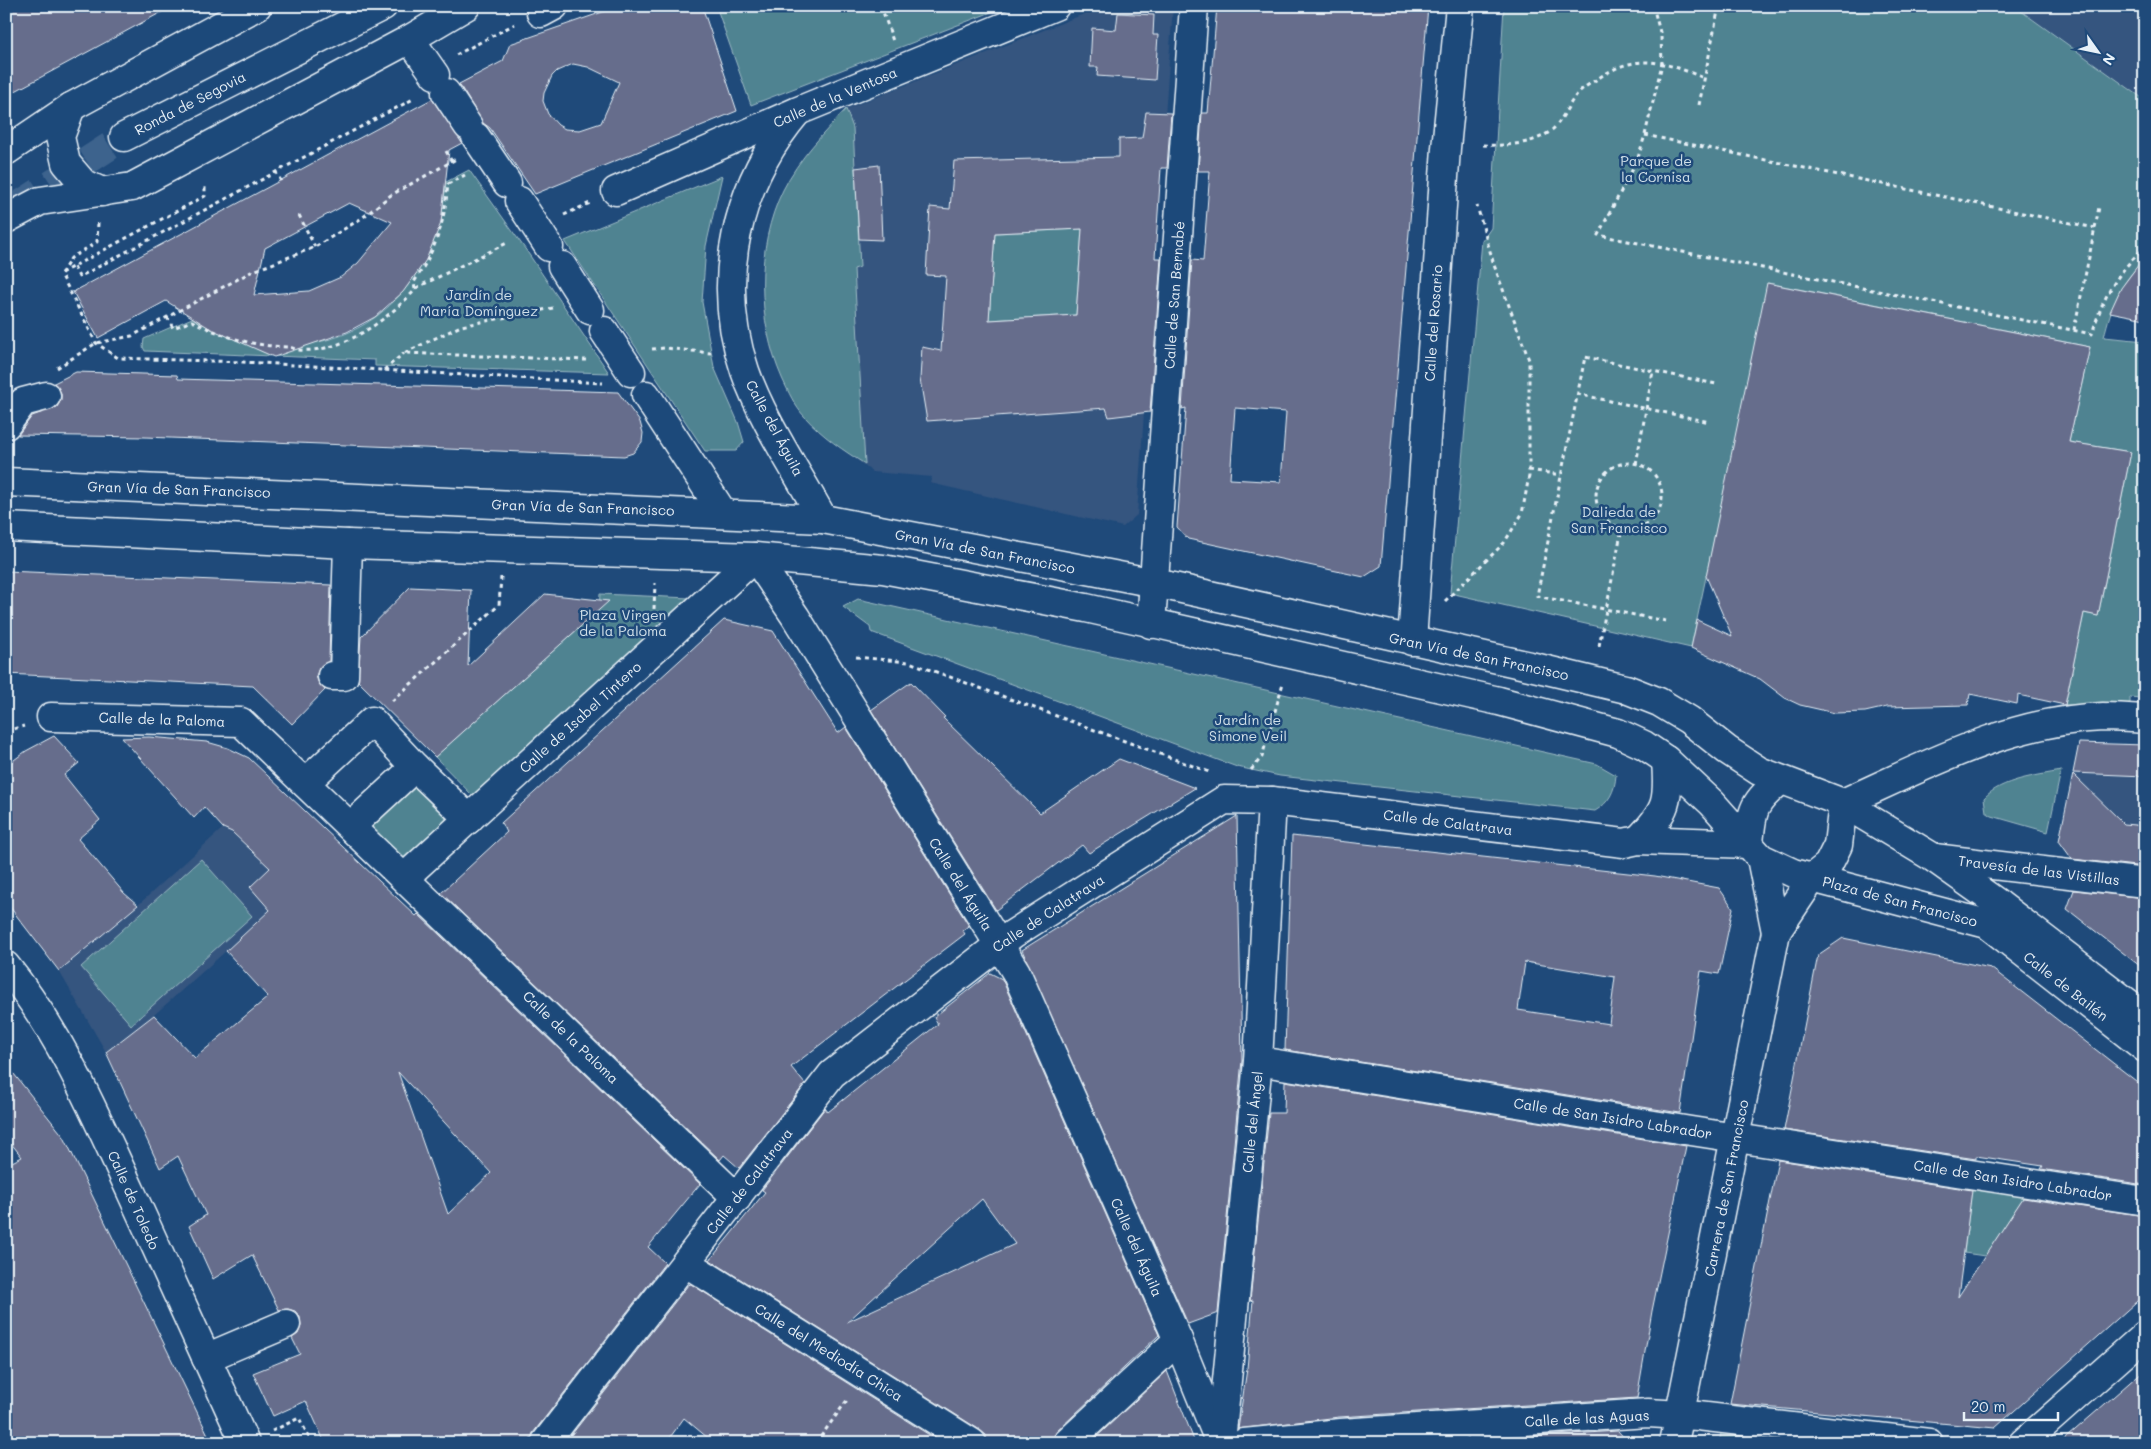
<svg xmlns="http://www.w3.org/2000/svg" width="2151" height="1449" font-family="Mali,sans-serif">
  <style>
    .built { fill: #34547f }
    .green { fill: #4f8391; stroke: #9cbac4 }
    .building { fill: #666d8c; stroke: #e8f1f8; fill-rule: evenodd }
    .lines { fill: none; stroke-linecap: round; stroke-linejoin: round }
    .major-tunnel { stroke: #3d638d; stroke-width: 28; stroke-dasharray: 28 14; stroke-linecap: butt }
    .minor-casing { stroke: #e8f1f8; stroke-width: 31 }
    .major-casing { stroke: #e8f1f8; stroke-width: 31 }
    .path { stroke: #e8f1f8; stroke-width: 3; stroke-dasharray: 4 4; stroke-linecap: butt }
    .minor { stroke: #1f4a7a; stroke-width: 28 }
    .major { stroke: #1f4a7a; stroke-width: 28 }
    .labels { text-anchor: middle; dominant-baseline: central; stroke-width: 5; stroke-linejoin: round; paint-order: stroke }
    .street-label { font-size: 14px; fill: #e8f1f8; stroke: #1f4a7a }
    .park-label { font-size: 14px; fill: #d1e0e9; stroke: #1f4a7a }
  </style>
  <rect width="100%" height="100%" fill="#1f4a7a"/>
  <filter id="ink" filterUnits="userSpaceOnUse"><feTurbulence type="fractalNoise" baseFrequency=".02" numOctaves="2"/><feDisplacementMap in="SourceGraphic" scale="10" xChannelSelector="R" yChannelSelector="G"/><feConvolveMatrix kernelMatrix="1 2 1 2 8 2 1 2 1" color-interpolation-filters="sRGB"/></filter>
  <g filter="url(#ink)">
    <g class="built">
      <path d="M 1104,6 L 1173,6 L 1148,353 L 1142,354 L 1144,413 L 1137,515 L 1123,527 L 930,483 L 932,477 L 872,472 L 804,417 L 788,391 L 772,354 L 763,313 L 765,246 L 783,191 L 805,154 L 846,109 Z"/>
      <path d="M 2014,6 L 2145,6 L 2145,100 L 2054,34 Z"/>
      <path d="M 2079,743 L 2145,745 L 2145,868 L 2073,861 L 2059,841 Z"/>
      <path d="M 254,764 L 339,845 L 226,951 L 154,1015 L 106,1052 L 59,971 L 138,905 L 223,828 L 204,807 Z"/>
    </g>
    <g class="green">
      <path d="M 716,6 L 1007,6 L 751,105 Z"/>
      <path d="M 1504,6 L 2014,6 L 2145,100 L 2145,260 C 2121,280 2111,307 2104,337 L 2145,341 L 2145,678 L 2140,698 L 2130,697 L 2130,706 L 2065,705 L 2084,613 L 2098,616 L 2131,452 L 2069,442 L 2090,347 L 1768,283 L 1691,648 L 1450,593 L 1482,241 L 1491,228 Z"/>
      <path d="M 846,109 L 853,128 L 860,267 L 854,269 L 865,464 C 844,451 822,436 805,417 C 795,407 788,391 782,378 C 757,321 755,247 783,190 C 799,158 823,134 846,109 Z"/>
      <path d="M 469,170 L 528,253 L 609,373 L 375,366 L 375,360 L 145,351 L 143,347 L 144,339 L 192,318 C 211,330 231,333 253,338 C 264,340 278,345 290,345 C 382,343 439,268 446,182 Z"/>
      <path d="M 722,176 L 706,246 L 702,302 L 714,367 L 738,422 L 744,442 L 736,451 L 705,451 L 565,241 Z"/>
      <path d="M 1082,229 L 1076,315 L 989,320 L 995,233 Z"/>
      <path d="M 600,594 L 690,598 L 473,796 L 435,757 L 599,610 Z"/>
      <path d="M 858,599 L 1597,764 L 1616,775 C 1615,791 1609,803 1595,811 L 1280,776 L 1237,767 L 871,632 L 870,627 L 843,607 Z"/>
      <path d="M 2061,771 L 2048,832 L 1992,816 L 1986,812 L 1984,798 C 2002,779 2036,776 2061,771 Z"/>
      <path d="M 416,786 L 445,812 L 446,829 L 408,865 L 369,835 L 369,823 L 406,788 Z"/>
      <path d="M 201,859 L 252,916 L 131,1025 L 81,967 Z"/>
      <path d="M 1972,1187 L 2025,1195 L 1985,1256 L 1964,1253 Z"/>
      <path d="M 1721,1433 L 1829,1443 L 1719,1443 Z"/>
    </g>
    <g class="building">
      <path d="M 6,6 L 173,6 L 6,96 Z"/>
      <path d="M 620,6 L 702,6 L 737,111 L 535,194 L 490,128 L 483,123 L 459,84 L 503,61 L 510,44 ZM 573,64 L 588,67 L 619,82 L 601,123 L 580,130 L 565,129 L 558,125 L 548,114 L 543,101 L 544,93 L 552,76 L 557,71 Z"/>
      <path d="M 1217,6 L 1428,6 L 1381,566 L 1364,577 L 1188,539 L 1177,527 L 1186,408 L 1182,409 L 1192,260 L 1203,261 L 1210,171 L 1198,171 L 1202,113 L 1208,113 ZM 1235,408 L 1286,412 L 1281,482 L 1230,479 Z"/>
      <path d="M 1118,13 L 1154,15 L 1153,35 L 1158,35 L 1155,80 L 1097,76 L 1098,67 L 1090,67 L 1092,28 L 1116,30 Z"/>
      <path d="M 432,99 L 462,143 L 449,150 L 441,223 L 426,260 L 403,292 L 375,317 L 347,332 L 274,357 L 211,329 L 166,301 L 98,338 L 73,292 ZM 349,203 L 392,222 L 358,263 L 341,277 L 309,291 L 254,295 L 265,248 Z"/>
      <path d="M 1146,112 L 1171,113 L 1167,168 L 1161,168 L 1155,258 L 1161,258 L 1150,412 L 1109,417 L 1106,408 L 927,421 L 920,379 L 922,347 L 941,351 L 946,276 L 926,275 L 930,207 L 950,209 L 954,161 L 1119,157 L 1119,139 L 1142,138 ZM 1082,229 L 1076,315 L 989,320 L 995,233 Z"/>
      <path d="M 879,165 L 882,240 L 859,239 L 855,168 Z"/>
      <path d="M 2145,256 L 2145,319 L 2110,312 L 2121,288 Z"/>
      <path d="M 1767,283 L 2090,347 L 2069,442 L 2131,452 L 2098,616 L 2084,613 L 2065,705 L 2018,695 L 2017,704 L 1970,694 L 1968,705 L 1887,707 L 1865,712 L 1835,713 L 1800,705 L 1785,698 L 1760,679 L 1691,648 L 1697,620 L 1732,636 L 1706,576 Z"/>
      <path d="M 76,372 L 177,375 L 178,379 L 618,392 L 640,422 L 643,433 L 642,442 L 633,453 L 624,456 L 145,437 L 18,435 L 32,416 L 57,407 L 61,400 L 61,393 L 54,383 Z"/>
      <path d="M 6,571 L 331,585 L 329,661 L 319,668 L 316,676 L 319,684 L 325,690 L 292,724 L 253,686 L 6,674 Z"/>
      <path d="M 410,587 L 471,590 L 468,666 L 545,594 L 609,601 L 435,757 L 358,681 L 361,637 Z"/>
      <path d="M 724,620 L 773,631 L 838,733 L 846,727 L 969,926 L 963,931 L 965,934 L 791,1067 L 805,1084 L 739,1168 L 724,1155 L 720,1160 L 441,893 L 507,832 L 501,823 Z"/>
      <path d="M 911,682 L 945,717 L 943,718 L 1040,813 L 1119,759 L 1195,788 L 1089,853 L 1082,845 L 996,910 L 871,710 Z"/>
      <path d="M 54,736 L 79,763 L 64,775 L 100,820 L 78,839 L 124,893 L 138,905 L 59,971 L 6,902 L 6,766 L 26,751 Z"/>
      <path d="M 149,737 L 207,742 L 228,748 L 249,758 L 416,916 L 418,914 L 700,1184 L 648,1247 L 665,1263 L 533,1433 L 530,1443 L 325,1443 L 306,1401 L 273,1416 L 253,1373 L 300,1354 L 292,1338 L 298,1334 L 301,1326 L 300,1317 L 295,1311 L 288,1309 L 279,1310 L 252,1255 L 213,1279 L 189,1226 L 206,1215 L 178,1156 L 160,1168 L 106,1052 L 154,1015 L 195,1058 L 268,997 L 226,951 L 270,910 L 250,887 L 270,868 L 232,832 L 223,828 L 204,807 L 194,818 L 122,738 ZM 398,1072 L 491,1173 L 448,1214 Z"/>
      <path d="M 2079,743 L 2145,745 L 2145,776 L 2073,773 Z"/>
      <path d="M 2073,774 L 2124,824 L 2145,826 L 2145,867 L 2072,859 L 2059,841 Z"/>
      <path d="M 1237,816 L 1242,1060 L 1218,1313 L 1188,1324 L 1022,950 Z"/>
      <path d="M 1292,836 L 1655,876 L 1719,888 L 1733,908 L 1719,974 L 1701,971 L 1680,1113 L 1285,1050 ZM 1525,962 L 1615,977 L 1609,1024 L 1518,1010 Z"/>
      <path d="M 2074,890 L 2145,898 L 2145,970 L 2067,909 Z"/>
      <path d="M 1843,938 L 1991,968 L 2145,1088 L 2145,1185 L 2041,1169 L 2043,1166 L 1976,1156 L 1976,1159 L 1784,1130 L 1818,955 Z"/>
      <path d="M 990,973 L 1002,979 L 1159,1335 L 1056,1432 L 1052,1443 L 987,1443 L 986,1435 L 980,1430 L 710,1260 L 765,1192 L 762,1190 L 825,1108 L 828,1112 L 938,1024 L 934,1017 ZM 982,1199 L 1015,1244 L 847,1322 Z"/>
      <path d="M 6,1064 L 64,1137 L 212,1443 L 6,1443 L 6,1165 L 22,1157 L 6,1137 Z"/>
      <path d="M 1285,1081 L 1686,1146 L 1652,1311 L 1637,1398 L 1339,1417 L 1238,1429 L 1247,1369 L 1253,1300 L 1250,1301 L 1269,1113 L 1284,1113 Z"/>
      <path d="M 1778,1160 L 1972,1190 L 1958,1297 L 2023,1198 L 2145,1216 L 2145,1294 L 1995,1428 L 1730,1404 Z"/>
      <path d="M 691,1284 L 942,1443 L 714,1443 L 684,1418 L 666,1443 L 565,1443 L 688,1285 Z"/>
      <path d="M 2145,1369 L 2145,1443 L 2060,1443 L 2113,1397 Z"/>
      <path d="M 1167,1371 L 1195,1443 L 1090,1443 Z"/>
      <path d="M 1618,1431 L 1629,1443 L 1432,1443 Z"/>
    </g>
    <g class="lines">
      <path class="major-tunnel" d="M 16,207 L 124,137"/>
      <g class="minor-casing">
        <g id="minor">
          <path d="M 541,13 L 554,6"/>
          <path d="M 410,39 L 435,75"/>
          <path d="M 446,93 L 468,126"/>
          <path d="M 71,107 L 60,137 L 66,163 L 83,183 L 102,192"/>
          <path d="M 797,112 C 736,184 714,281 745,371 C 762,420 798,473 823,519"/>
          <path d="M 476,137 L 507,183"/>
          <path d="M 616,191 L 798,111 L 1055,6"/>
          <path d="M 519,201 L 549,247"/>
          <path d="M 562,266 L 590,310"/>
          <path d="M 604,331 L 631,372"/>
          <path d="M 646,395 L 723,513"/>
          <path d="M 6,425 L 23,402 L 46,396"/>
          <path d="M 1151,624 L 1194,6"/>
          <path d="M 1412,641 L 1446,148 L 1460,6"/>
          <path d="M 332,676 L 344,676 L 348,544"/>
          <path d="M 51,717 L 241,722 L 737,1198"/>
          <path d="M 305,783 L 372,721 L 415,767"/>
          <path d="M 351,826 L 415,767 L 469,819"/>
          <path d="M 1638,840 C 1668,810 1669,801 1666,760"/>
          <path d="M 1934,858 L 2145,883"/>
          <path d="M 405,877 L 755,557 L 795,616 L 1016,972 L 1178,1340 L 1220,1443"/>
          <path d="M 1776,932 L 1813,877 L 1828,865 L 1838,845 L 1843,803 C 1925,766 2011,720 2103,717 C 2117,717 2131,718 2145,719"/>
          <path d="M 6,966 C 62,1035 95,1114 132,1194 C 170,1277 207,1360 245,1443"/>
          <path d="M 1258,1061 L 1691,1131 L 2145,1201"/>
          <path d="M 686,1263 L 972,1443"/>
          <path d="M 206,1358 L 286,1324"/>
          <path d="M 1221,1442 L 1258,1061 L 1272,801"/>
          <path d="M 545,1443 L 832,1074 L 1013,934 L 1224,800 L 1272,801 L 1624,843 L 1638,840 L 1749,844 C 1752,808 1753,803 1781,780"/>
          <path d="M 1067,1443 L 1178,1340"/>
          <path d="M 1244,1443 L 1341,1433 L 1648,1413 L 1698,1416 L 1929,1443"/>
          <path d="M 1674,1443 L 1776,932 L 1761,858"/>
          <path d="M 2023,1443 L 2145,1335"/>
        </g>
      </g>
      <g class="major-casing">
        <g id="major">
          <path d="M 124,137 L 383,6"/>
          <path d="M 6,151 L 71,107 L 257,6"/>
          <path d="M 6,219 L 40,201 L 132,187 L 410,39 L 466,6"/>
          <path d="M 6,482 L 823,519 L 1155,583 L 1530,666 L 1626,689 L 1659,702 L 1689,720 L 1727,750 L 1759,771 L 1843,803 L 1934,858 L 2000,905 L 2145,1016"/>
          <path d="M 6,527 L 348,544 L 755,557 L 883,569 L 1086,608 L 1499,701 L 1618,733 L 1644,745 L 1666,760 L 1712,803 L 1761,858 L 1793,873 L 1987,924 L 2145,1048"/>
        </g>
      </g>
      <g class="path">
        <path d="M 881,6 L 893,41"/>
        <path d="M 1653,6 L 1661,36 L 1662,64 L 1645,135 L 1637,161 L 1598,235 L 2092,334 C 2103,297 2116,274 2145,247"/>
        <path d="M 456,55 L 515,24"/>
        <path d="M 1699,105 L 1719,6"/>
        <path d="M 1645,135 L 2095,228 L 2074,330"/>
        <path d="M 1483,145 C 1506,146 1535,145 1553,129 C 1564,118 1569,102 1580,91 C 1584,87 1591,83 1596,80 C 1635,52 1663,61 1704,78"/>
        <path d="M 446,151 L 452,162"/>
        <path d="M 275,171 L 281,181"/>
        <path d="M 299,215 L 315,247"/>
        <path d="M 564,215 L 590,203"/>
        <path d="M 98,223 L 97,242 L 71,258 L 61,274 L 96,343 L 118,358 L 243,362 L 603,383"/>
        <path d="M 2095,228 L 2099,207"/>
        <path d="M 74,267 L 79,277 L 415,98"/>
        <path d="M 61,273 L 205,196 L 205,184"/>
        <path d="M 416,288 L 509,242"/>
        <path d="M 553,308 L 461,326 L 404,353 L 586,360"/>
        <path d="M 167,317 L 173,328 L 192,321 C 224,337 252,346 288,347 C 292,347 295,350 299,350 C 342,354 388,319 415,290 L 414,282 C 437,247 444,224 448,184 L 465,175"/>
        <path d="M 652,349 L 665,348 L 711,353"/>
        <path d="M 57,368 L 96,343 L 132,336 L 251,272 L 315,247 L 362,218 L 391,195 L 456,159"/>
        <path d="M 384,370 L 404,353"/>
        <path d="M 1577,394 L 1710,422"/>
        <circle cx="1629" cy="496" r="33"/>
        <path d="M 1636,464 L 1653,371"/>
        <path d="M 1529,470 L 1561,475"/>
        <path d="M 1445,601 L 1504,543 L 1522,514 L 1529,476 L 1529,360 L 1494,265 L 1477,206"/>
        <path d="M 654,609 L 655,583"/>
        <path d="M 1666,621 L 1537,596 L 1585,357 L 1716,384"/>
        <path d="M 1599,646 L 1622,528"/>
        <path d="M 856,657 L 909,662 L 1212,773"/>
        <path d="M 392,701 L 499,605 L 501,577"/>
        <path d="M 6,731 L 24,726"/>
        <path d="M 1251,770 L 1262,757 L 1283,683"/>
        <path d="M 272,1431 L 299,1418 L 312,1443"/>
        <path d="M 816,1443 L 848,1399"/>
      </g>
      <use href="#minor" class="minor"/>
      <use href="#major" class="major"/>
    </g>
  </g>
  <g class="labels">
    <g class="street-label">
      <text transform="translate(835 97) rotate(-23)">Calle de la Ventosa</text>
      <text transform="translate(190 103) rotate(-27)">Ronda de Segovia</text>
      <text transform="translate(1174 295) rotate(-86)">Calle de San Bernabé</text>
      <text transform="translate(1433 323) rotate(-86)">Calle del Rosario</text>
      <text transform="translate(775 428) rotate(62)">Calle del Águila</text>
      <text transform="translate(179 489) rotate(2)">Gran Vía de San Francisco</text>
      <text transform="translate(583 507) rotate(2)">Gran Vía de San Francisco</text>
      <text transform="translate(985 551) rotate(11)">Gran Vía de San Francisco</text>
      <text transform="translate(1479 656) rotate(12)">Gran Vía de San Francisco</text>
      <text transform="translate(580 717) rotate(-42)">Calle de Isabel Tintero</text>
      <text transform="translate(162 719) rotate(2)">Calle de la Paloma</text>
      <text transform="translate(1448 822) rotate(7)">Calle de Calatrava</text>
      <text transform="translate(2039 870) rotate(7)">Travesía de las Vistillas</text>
      <text transform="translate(961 884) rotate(58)">Calle del Águila</text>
      <text transform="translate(1900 901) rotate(15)">Plaza de San Francisco</text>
      <text transform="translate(1048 913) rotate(-33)">Calle de Calatrava</text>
      <text transform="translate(2066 986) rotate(38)">Calle de Bailén</text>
      <text transform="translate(571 1037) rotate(44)">Calle de la Paloma</text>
      <text transform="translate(1613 1118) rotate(9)">Calle de San Isidro Labrador</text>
      <text transform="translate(1252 1122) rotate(-84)">Calle del Ángel</text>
      <text transform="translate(2013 1180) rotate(9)">Calle de San Isidro Labrador</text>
      <text transform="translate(749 1181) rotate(-52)">Calle de Calatrava</text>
      <text transform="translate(1726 1188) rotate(-79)">Carrera de San Francisco</text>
      <text transform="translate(134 1200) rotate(66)">Calle de Toledo</text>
      <text transform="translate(1137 1247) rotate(66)">Calle del Águila</text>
      <text transform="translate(829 1352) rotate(32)">Calle del Mediodía Chica</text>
      <text transform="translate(1587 1418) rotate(-3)">Calle de las Aguas</text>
    </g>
    <g class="park-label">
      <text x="1656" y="160">Parque de<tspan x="1656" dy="16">la Cornisa</tspan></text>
      <text x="479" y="294">Jardín de<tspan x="479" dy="16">María Domínguez</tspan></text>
      <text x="1619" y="511">Dalieda de<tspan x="1619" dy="16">San Francisco</tspan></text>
      <text x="623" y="614">Plaza Virgen<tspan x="623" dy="16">de la Paloma</tspan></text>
      <text x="1248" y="719">Jardín de<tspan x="1248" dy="16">Simone Veil</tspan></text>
    </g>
  </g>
  <rect width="2151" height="1449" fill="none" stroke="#1f4a7a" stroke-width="25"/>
  <rect x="12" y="12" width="2126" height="1424" fill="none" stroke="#e8f1f8" stroke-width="2" filter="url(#ink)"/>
  <g transform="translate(2098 52) rotate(123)" stroke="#1f4a7a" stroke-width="4" paint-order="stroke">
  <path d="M0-4L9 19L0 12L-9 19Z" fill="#e8f1f8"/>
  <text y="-8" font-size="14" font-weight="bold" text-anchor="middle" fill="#e8f1f8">N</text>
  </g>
  <path d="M1964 1412v8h94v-8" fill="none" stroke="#e8f1f8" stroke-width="2.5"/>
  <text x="1971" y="1412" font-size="15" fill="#e8f1f8" stroke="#1f4a7a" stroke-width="4" paint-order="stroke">20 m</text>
</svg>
